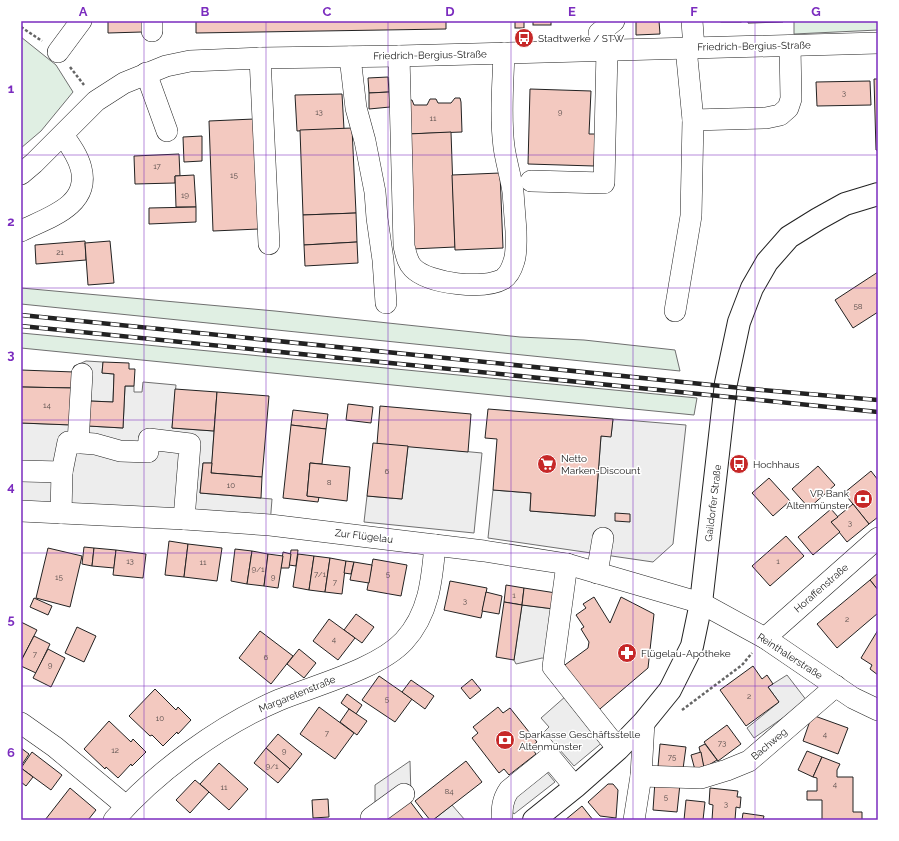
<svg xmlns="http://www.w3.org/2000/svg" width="899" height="841" font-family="Raleway,sans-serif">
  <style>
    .green { fill: #e0efe3; stroke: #6f6f6f }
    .parking { fill: #ededed; stroke: #6f6f6f }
    .building { fill: #f3c9c0; stroke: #222 }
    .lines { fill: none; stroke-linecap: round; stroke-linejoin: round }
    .minor-casing { stroke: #222; stroke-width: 22 }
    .major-casing { stroke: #222; stroke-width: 24 }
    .path { stroke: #646464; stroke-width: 2.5; stroke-dasharray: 3 2; stroke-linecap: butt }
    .minor { stroke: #fff; stroke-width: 21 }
    .major { stroke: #fff; stroke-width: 22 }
    .rail-casing { stroke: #222; stroke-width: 4.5 }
    .rail { stroke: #fff; stroke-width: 3; stroke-dasharray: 9; stroke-linecap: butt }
    .grid { fill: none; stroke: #7b2cbf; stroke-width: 1; stroke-opacity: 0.55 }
    .labels { text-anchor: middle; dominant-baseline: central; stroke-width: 3; stroke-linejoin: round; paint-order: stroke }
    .number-label { font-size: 8px; fill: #564c4a }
    .poi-label { font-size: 10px; fill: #222; stroke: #fff; text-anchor: start }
    .street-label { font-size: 10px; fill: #222; stroke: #fff }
    .neatline { fill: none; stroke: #7b2cbf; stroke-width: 1.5 }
    .grid-label { font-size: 13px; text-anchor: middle; font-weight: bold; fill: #7b2cbf }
  </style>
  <rect width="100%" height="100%" fill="#fff"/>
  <g class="green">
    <path d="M 794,21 L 878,21 L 878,30 L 794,34 Z"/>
    <path d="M 21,37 L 56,65 L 73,92 L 41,131 L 21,148 Z"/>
    <path d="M 21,288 L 275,311 L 520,337 L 584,340 L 675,350 L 680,371 L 21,304 Z"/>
    <path d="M 21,333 L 53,336 L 697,398 L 694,415 L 21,348 Z"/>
  </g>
  <g class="parking">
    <path d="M 86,361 L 103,362 L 102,373 L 114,374 L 113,402 L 90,401 L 88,426 L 123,428 L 125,386 L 134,386 L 134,392 L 142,392 L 143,382 L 176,385 L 172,428 L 214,431 L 212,463 L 203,463 L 200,493 L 272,499 L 270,525 L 21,511 L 21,423 L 72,425 L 74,366 Z"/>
    <path d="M 613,419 L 686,425 L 673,544 L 653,562 L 488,538 L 493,490 L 531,493 L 530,511 L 595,516 L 601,436 L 611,436 Z"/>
    <path d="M 408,446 L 482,453 L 474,533 L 364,522 L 367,496 L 402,499 Z"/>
    <path d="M 522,605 L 554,609 L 563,662 L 542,658 L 516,664 L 514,660 Z"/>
    <path d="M 787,675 L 807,701 L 754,738 L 747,728 L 779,702 L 768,687 Z"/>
    <path d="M 566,696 L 604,741 L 574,766 L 544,732 L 549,727 L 541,718 Z"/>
    <path d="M 410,761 L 411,797 L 375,820 L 375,785 Z"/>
    <path d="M 545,770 L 555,782 L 514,814 L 505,802 Z"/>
    <path d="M 452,805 L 465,820 L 433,820 Z"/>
  </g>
  <g class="building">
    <path d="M 108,21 L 142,21 L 142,32 L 108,33 Z"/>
    <path d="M 196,21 L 446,21 L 446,29 L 196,33 Z"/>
    <rect x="515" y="21" width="9" height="7"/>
    <rect x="533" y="21" width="18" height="4"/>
    <path d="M 636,21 L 659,21 L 660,34 L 636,35 Z"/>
    <rect x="721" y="21" width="20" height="1"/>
    <path d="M 748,21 L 783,21 L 783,22 L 748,23 Z"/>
    <path d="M 388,77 L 389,92 L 369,93 L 368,78 Z"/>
    <path d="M 874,79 L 878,79 L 878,150 L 876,150 Z"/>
    <path d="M 870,81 L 871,105 L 817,106 L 816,82 Z"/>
    <path d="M 530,89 L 591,91 L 589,134 L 595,134 L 594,166 L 528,164 Z"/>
    <path d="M 389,92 L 390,107 L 369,109 L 369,93 Z"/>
    <path d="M 342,94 L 344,129 L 297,131 L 295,95 Z"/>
    <path d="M 455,98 L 460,98 L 461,102 L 462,132 L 408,134 L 407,100 L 412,100 L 414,105 L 427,105 L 430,99 L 436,99 L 438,103 L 451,103 Z"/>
    <path d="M 254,119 L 259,229 L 213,231 L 209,121 Z"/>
    <path d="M 352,128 L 356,213 L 303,215 L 300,130 Z"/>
    <path d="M 451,132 L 455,247 L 412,249 L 408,134 Z"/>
    <path d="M 202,136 L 202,161 L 184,162 L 183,137 Z"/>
    <path d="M 179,154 L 180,176 L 175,176 L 175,183 L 135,184 L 134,156 Z"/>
    <path d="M 500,173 L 503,248 L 455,250 L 452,175 Z"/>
    <path d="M 194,175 L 196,207 L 176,207 L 175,176 Z"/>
    <path d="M 196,207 L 196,222 L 149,224 L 149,208 Z"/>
    <path d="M 356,213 L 357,242 L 304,245 L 303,215 Z"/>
    <path d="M 85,241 L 86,260 L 36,264 L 35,245 Z"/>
    <path d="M 110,241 L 114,283 L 88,285 L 85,243 Z"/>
    <path d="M 357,242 L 358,263 L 305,266 L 304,245 Z"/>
    <path d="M 878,272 L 878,312 L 853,328 L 835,300 Z"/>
    <path d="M 103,362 L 129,363 L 129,369 L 135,369 L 134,386 L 125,386 L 123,428 L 88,426 L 90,401 L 113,402 L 114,374 L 102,373 Z"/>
    <path d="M 21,370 L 74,372 L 73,388 L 21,387 Z"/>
    <path d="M 21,387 L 73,388 L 72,425 L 21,423 Z"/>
    <path d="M 175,389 L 217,392 L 214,431 L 172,428 Z"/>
    <path d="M 217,392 L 269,396 L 262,477 L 211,473 Z"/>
    <path d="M 348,404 L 373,407 L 371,423 L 346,420 Z"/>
    <path d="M 380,406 L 471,414 L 468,452 L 377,444 Z"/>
    <path d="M 488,409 L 613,419 L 611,437 L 601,436 L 595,516 L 530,511 L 531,493 L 493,490 L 497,439 L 485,438 Z"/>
    <path d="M 293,410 L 328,414 L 326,429 L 291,425 Z"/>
    <path d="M 291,425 L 326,429 L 322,464 L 310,463 L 307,496 L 319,497 L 318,502 L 283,498 Z"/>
    <path d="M 373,443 L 408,446 L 402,499 L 367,496 Z"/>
    <path d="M 203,463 L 212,463 L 211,473 L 262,477 L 261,498 L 200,493 Z"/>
    <path d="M 310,463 L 350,467 L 347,501 L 307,496 Z"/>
    <path d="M 818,466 L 835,485 L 809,508 L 792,489 Z"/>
    <path d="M 871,471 L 878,480 L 878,517 L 869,524 L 844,493 Z"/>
    <path d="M 769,478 L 790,501 L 773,516 L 752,493 Z"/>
    <path d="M 853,504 L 869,524 L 847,542 L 831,522 Z"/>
    <path d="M 831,509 L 838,517 L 831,522 L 840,532 L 813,555 L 798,537 Z"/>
    <path d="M 615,513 L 630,514 L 630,522 L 615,521 Z"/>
    <path d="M 786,536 L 804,556 L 770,586 L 752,566 Z"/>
    <path d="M 169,541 L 188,544 L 184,577 L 165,575 Z"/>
    <path d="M 188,544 L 222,548 L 217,581 L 184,577 Z"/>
    <path d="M 84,547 L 94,548 L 92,566 L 82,564 Z"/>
    <path d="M 48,548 L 82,556 L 70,607 L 36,598 Z"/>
    <path d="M 94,548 L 116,550 L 114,568 L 92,566 Z"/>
    <path d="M 235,549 L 252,551 L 247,584 L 231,581 Z"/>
    <path d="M 116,550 L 146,554 L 143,578 L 113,575 Z"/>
    <path d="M 291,550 L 298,550 L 296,566 L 289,565 Z"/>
    <path d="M 252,551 L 268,554 L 264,586 L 247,584 Z"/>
    <path d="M 283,552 L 291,554 L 289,568 L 281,568 Z"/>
    <path d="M 268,554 L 283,556 L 278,588 L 264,586 Z"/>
    <path d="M 298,554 L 314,556 L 309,590 L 293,587 Z"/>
    <path d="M 314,556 L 330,558 L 325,592 L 309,590 Z"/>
    <path d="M 330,558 L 346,561 L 342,594 L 325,592 Z"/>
    <path d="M 373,559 L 407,565 L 401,596 L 367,590 Z"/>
    <path d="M 346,561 L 354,562 L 351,574 L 344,573 Z"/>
    <path d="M 354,562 L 372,565 L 369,583 L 350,580 Z"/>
    <path d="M 878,573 L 878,590 L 870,580 Z"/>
    <path d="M 870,580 L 878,590 L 878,613 L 837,648 L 817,624 Z"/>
    <path d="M 450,581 L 487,588 L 481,618 L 444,610 Z"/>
    <path d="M 506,585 L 524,588 L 522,605 L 504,602 Z"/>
    <path d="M 524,588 L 556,593 L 554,609 L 522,605 Z"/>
    <path d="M 486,592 L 502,596 L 499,614 L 482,611 Z"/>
    <path d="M 594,597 L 610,623 L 621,597 L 654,614 L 648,668 L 594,714 L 558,670 L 588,648 L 589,642 L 581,629 L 584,627 L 576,615 L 586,608 L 583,604 Z"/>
    <path d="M 34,598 L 52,606 L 48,615 L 30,607 Z"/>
    <path d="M 504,602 L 522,605 L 514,660 L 496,657 Z"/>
    <path d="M 356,614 L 374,627 L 362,643 L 344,630 Z"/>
    <path d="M 329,619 L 355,638 L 338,660 L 313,641 Z"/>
    <path d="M 21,622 L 37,630 L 22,659 L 21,659 Z"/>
    <path d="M 77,627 L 96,636 L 84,662 L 65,653 Z"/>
    <path d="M 878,630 L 878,675 L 870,669 L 872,665 L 861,658 Z"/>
    <path d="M 260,631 L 293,656 L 271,684 L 239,658 Z"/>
    <path d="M 34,636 L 50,644 L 36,673 L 21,666 L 21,661 Z"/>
    <path d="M 48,649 L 65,658 L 51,687 L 33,678 Z"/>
    <path d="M 299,649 L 316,663 L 304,678 L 287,664 Z"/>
    <path d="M 753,666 L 762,679 L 767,675 L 773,684 L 768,687 L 779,702 L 746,726 L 720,690 Z"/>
    <path d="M 379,676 L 412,699 L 395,722 L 362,700 Z"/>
    <path d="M 472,679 L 481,690 L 470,699 L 461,688 Z"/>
    <path d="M 411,680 L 434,696 L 425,709 L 402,692 Z"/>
    <path d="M 155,689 L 176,710 L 178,707 L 191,720 L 178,734 L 177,732 L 163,746 L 152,735 L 150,736 L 129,716 Z"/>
    <path d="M 347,694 L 362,705 L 356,714 L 341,703 Z"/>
    <path d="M 319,707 L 354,733 L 335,759 L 300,734 Z"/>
    <path d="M 498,707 L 503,713 L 510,708 L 537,742 L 531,747 L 536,754 L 509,775 L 504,769 L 499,773 L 472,738 L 478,733 L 473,727 Z"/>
    <path d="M 349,709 L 367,721 L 357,735 L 340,722 Z"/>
    <path d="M 812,715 L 848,728 L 838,754 L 803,741 Z"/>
    <path d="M 109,721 L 131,742 L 133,739 L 146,752 L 132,766 L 131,764 L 118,778 L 106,767 L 105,769 L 84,749 Z"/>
    <path d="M 727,725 L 741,744 L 718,761 L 704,742 Z"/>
    <path d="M 278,734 L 302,754 L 290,769 L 266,748 Z"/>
    <path d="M 660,744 L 686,747 L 683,769 L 658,767 Z"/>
    <path d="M 705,744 L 717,760 L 704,768 L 699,747 Z"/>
    <path d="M 21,748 L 29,754 L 21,766 Z"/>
    <path d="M 266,748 L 290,769 L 278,783 L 254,763 Z"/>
    <path d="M 807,751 L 822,757 L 813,777 L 798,770 Z"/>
    <path d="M 32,752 L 62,775 L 51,790 L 21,768 Z"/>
    <path d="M 701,752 L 704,768 L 695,770 L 691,755 Z"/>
    <path d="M 822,757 L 840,764 L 837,770 L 837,777 L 853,777 L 853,812 L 862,812 L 862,820 L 822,820 L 822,800 L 807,800 L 807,791 L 817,791 L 817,778 L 813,777 Z"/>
    <path d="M 466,761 L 482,782 L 433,820 L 430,820 L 415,801 Z"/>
    <path d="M 219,763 L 248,789 L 229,810 L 200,784 Z"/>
    <path d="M 21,768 L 33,777 L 26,786 L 21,782 Z"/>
    <path d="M 195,780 L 209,792 L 190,813 L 176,800 Z"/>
    <path d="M 655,781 L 680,784 L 677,812 L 653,810 Z"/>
    <path d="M 608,784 L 613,784 L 618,790 L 616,818 L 600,816 L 588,802 Z"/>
    <path d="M 70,788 L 96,810 L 88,820 L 45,820 Z"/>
    <path d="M 710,788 L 738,791 L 737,797 L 741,797 L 740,808 L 736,807 L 735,820 L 712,820 L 713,805 L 709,804 Z"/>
    <path d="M 328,799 L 329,817 L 313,818 L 312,800 Z"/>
    <path d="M 409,800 L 424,820 L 383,820 Z"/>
    <path d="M 686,800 L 705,802 L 703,820 L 684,820 Z"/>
    <path d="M 582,806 L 593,820 L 565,820 Z"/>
    <path d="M 743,813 L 764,816 L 763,820 L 742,820 Z"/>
  </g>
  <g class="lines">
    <g class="minor-casing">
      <g id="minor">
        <path d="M 152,21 L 152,31"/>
        <path d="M 692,21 L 694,48"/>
        <path d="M 599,50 L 599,33 L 614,21"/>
        <path d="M 58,52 L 81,21"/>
        <path d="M 399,56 L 404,246 C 406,254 407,262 413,268 C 429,284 484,290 503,279 C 509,275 512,268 514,261 C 517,252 516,241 516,231 C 515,218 514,205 513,192 C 511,177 506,162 504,147 C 500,116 503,84 504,53"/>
        <path d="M 350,57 L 356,108 L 365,141 L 375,192 L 377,218 L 383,260 L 386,303"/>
        <path d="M 260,58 L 269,244"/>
        <path d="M 146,73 L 167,131"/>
        <path d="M 693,120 L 766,118 L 780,115 L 788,108 L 791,99 L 790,46"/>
        <path d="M 21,174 L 34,163 L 96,101 L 124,83 L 166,66 L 190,61 L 260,58 L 399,56 L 878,43"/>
        <path d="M 531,181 L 604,183 L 607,50"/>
        <path d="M 21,231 C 47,218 91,206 81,168 C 78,156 70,145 63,135"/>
        <path d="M 675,311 L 691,216 L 693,120 L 686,48"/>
        <path d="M 78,443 L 82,374"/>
        <path d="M 21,471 L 62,472 L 61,513"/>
        <path d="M 62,472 L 68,442 L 95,444 L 120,451 L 148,452 L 149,439 L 190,444 L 184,519"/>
        <path d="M 21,511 L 184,519 L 270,525 L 484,551 L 567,564 L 701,603 L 765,638 L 853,698 L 878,710"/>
        <path d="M 567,564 L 553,667 L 618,749"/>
        <path d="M 597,573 L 603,538"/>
        <path d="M 765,638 L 878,538"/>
        <path d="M 21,723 L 55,747 L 126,806"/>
        <path d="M 641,776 L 701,778 L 727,770 L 749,761 L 836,686"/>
        <path d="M 114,820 C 156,772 220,725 279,700 C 316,685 378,669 404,641 C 429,614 432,580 435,545"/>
        <path d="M 372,820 L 371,818 L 404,794"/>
        <path d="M 502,820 C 502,809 502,800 509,790 L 550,757 L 575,787"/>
        <path d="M 634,820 L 641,776 L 644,722"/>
      </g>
    </g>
    <g class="major-casing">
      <path id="major" d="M 534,820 L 575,787 L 618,749 L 644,722 L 670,690 L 692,646 L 701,603 L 726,383 L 739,322 L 752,288 L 767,262 L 789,237 L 818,219 L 845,204 L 878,194"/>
    </g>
    <g class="path">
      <path d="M 21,27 L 42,41"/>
      <path d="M 70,67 L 84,85"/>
      <path d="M 682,710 L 742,665 L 752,653"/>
    </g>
    <use href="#minor" class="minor"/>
    <use href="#major" class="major"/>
    <g class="rail-casing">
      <g id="rail">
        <path d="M 21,315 L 751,389 L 878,400"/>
        <path d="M 21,326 L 878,412"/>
      </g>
    </g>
    <use href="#rail" class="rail"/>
  </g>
  <path class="grid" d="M 144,21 L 144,820M 266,21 L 266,820M 388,21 L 388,820M 511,21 L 511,820M 633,21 L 633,820M 755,21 L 755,820M 21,155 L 878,155M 21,288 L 878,288M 21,420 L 878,420M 21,553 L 878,553M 21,686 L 878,686"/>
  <defs>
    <g id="bus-disc" transform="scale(1)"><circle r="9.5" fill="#c62828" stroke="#fff"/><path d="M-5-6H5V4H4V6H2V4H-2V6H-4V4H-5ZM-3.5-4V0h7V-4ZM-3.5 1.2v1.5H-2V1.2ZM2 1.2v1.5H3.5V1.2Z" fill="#fff"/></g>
    <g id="supermarket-disc" transform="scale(1)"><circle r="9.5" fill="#c62828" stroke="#fff"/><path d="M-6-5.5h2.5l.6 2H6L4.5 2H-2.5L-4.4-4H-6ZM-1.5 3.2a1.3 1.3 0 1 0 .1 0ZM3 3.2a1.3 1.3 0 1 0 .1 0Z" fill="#fff"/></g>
    <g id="bank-disc" transform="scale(1)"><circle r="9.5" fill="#c62828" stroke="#fff"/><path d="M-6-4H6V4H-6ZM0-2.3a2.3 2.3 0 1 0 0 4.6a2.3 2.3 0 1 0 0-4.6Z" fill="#fff"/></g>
    <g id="pharmacy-disc" transform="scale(1)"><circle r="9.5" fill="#c62828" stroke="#fff"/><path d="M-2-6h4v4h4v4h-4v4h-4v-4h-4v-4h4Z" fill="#fff"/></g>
  </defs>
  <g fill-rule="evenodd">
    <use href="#bus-disc" x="524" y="38"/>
    <use href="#supermarket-disc" x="547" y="464"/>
    <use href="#bus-disc" x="739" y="464"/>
    <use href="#bank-disc" x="863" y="499"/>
    <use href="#pharmacy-disc" x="627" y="653"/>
    <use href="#bank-disc" x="505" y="740"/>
  </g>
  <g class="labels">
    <g class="number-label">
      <text x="844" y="93">3</text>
      <text x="319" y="112">13</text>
      <text x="560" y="112">9</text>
      <text x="433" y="118">11</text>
      <text x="157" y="166">17</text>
      <text x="234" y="175">15</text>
      <text x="185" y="195">19</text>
      <text x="60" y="252">21</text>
      <text x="858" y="306">58</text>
      <text x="47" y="405">14</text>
      <text x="387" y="471">6</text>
      <text x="329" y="482">8</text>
      <text x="231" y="485">10</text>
      <text x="850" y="523">3</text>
      <text x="130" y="561">13</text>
      <text x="778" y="561">1</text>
      <text x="203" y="562">11</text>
      <text x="258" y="569">9/1</text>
      <text x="320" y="574">7/1</text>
      <text x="388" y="574">5</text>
      <text x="59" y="577">15</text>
      <text x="273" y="577">9</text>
      <text x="335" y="582">7</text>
      <text x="514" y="595">1</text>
      <text x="465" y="601">3</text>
      <text x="847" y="619">2</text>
      <text x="334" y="639">4</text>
      <text x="35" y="654">7</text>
      <text x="266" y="657">6</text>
      <text x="50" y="665">9</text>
      <text x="749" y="696">2</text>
      <text x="387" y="699">5</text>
      <text x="160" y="718">10</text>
      <text x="327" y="733">7</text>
      <text x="825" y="734">4</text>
      <text x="722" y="743">73</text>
      <text x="115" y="750">12</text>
      <text x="284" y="751">9</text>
      <text x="672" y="757">75</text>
      <text x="272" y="766">9/1</text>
      <text x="835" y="784">4</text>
      <text x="224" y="787">11</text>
      <text x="449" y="791">84</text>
      <text x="666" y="797">5</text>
      <text x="726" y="804">3</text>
    </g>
    <g class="poi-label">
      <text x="538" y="38">Stadtwerke / STW</text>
      <text x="561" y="458">Netto<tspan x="561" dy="12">Marken-Discount</tspan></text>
      <text x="753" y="464">Hochhaus</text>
      <text x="849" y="493" text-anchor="end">VR Bank<tspan x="849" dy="12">Altenmünster</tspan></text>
      <text x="641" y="653">Flügelau-Apotheke</text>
      <text x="519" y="734">Sparkasse Geschäftsstelle<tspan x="519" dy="12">Altenmünster</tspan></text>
    </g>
    <g class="street-label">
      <text transform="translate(754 46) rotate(-1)">Friedrich-Bergius-Straße</text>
      <text transform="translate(430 55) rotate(-1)">Friedrich-Bergius-Straße</text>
      <text transform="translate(713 503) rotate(-83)">Gaildorfer Straße</text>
      <text transform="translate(364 536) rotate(7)">Zur Flügelau</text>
      <text transform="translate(821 588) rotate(-41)">Horaffenstraße</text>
      <text transform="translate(790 656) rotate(33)">Reinthalerstraße</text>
      <text transform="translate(297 694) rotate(-22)">Margaretenstraße</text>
      <text transform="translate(769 744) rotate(-40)">Bachweg</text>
    </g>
  </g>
  <rect width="899" height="841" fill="none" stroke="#ffffff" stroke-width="44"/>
  <rect x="22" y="22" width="855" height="797" class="neatline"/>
  <g class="grid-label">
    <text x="83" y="16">A</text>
    <text x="205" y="16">B</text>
    <text x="327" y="16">C</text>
    <text x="450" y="16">D</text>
    <text x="572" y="16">E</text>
    <text x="694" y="16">F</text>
    <text x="816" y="16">G</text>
    <text x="11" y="93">1</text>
    <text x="11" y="226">2</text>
    <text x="11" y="359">3</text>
    <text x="11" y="491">4</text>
    <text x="11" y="624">5</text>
    <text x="11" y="757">6</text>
  </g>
</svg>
